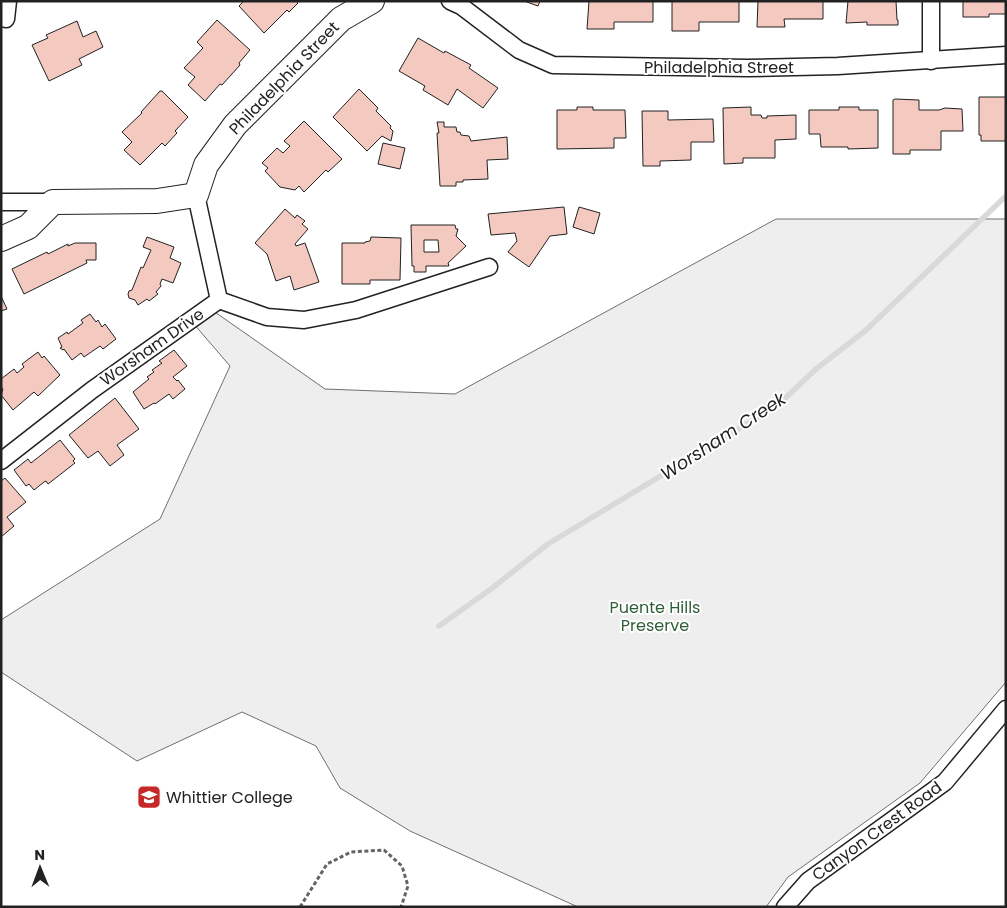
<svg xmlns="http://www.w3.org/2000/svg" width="1007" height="908" font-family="Poppins,sans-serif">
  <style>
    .green { fill: #eee; stroke: #6f6f6f }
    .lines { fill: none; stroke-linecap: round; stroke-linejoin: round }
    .stream { stroke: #d9d9d9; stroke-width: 5.5 }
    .building { fill: #f3c9c0; stroke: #222; fill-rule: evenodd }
    .street-casing { stroke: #222; stroke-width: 19 }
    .secondary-casing { stroke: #222; stroke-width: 26 }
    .path { stroke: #646464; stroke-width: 3; stroke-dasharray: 4 2.5; stroke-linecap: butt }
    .street { stroke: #fff; stroke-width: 16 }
    .secondary { stroke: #fff; stroke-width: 24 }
    .labels { text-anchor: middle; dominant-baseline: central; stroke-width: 4; stroke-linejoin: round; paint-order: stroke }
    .street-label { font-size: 16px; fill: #222; stroke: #fff }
    .park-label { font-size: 16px; fill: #2f5e38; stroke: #fff }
    .poi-label { font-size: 16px; fill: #222; stroke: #fff; text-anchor: start }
    .water-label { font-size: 18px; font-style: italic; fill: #222; stroke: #fff }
  </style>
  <rect width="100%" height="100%" fill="#fff"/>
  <path class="green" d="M 776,219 L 1006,219 L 1006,682 L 920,783 L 788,877 L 766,907 L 578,907 L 410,831 L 340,788 L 316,746 L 242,712 L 137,761 L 1,672 L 1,620 L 160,519 L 230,366 L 193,323 L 212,310 L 325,389 L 455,394 Z"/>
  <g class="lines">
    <path class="stream" d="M 439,626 L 491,589 L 548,544 L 778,405 L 816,369 L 865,331 L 1006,196"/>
  </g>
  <g class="building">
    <path d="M 244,1 L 296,1 L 298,3 L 289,12 L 287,10 L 264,33 L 239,6 Z"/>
    <path d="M 524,1 L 540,1 L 538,6 Z"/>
    <path d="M 589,1 L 653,1 L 653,22 L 614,22 L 614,29 L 587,29 Z"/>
    <path d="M 672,1 L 739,1 L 739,22 L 699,22 L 699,31 L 672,31 Z"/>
    <path d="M 758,1 L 823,1 L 823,19 L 784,19 L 785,27 L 757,27 Z"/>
    <path d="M 848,1 L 896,1 L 897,20 L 898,20 L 898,25 L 867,25 L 867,22 L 846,23 Z"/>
    <path d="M 963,1 L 1006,1 L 1006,14 L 989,14 L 989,17 L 963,17 Z"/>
    <path d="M 217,20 L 250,50 L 239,63 L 240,65 L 222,85 L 220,84 L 205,101 L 188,85 L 195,77 L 184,68 L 203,48 L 197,42 Z"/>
    <path d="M 77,21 L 83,37 L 96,31 L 103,47 L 79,59 L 82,65 L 49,81 L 32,45 L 48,38 L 46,35 Z"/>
    <path d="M 418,38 L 444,53 L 445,51 L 471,65 L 469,68 L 498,88 L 483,108 L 457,89 L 448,105 L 423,90 L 425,86 L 399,71 Z"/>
    <path d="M 359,89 L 378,108 L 376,111 L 391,126 L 390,128 L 393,131 L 391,141 L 382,136 L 367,151 L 333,117 Z"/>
    <path d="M 160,91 L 162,91 L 188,117 L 175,131 L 177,133 L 165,146 L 162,143 L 140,165 L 124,150 L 132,142 L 122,132 L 142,113 L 141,112 Z"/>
    <path d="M 979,97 L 1006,97 L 1006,141 L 981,141 L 981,135 L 979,135 Z"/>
    <path d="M 895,99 L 919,100 L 919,110 L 939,110 L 945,108 L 962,109 L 963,131 L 941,131 L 941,150 L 910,150 L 910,154 L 893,154 L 893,100 Z"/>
    <path d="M 577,107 L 593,107 L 593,110 L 625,110 L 626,138 L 614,138 L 614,148 L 557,149 L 557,110 L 577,110 Z"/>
    <path d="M 751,107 L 751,115 L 761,115 L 762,118 L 767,118 L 767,116 L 796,115 L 796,139 L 775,140 L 775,158 L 743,158 L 743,163 L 724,164 L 723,108 Z"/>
    <path d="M 839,107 L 859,107 L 859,110 L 878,110 L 878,148 L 848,149 L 848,147 L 821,147 L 820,134 L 809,134 L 809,110 L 839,110 Z"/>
    <path d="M 642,111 L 668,111 L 668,120 L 713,119 L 714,142 L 691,142 L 691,160 L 660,161 L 660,166 L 643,166 Z"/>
    <path d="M 304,121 L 342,159 L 328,172 L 326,170 L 304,192 L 299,186 L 295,190 L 280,187 L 265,171 L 268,168 L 262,163 L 277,148 L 283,153 L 290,146 L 284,141 Z"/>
    <path d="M 437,122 L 444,122 L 444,127 L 456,127 L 457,132 L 460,132 L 461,135 L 469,136 L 471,141 L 507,137 L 508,159 L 487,160 L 488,179 L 463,180 L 463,182 L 456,182 L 456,186 L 440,186 L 437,133 L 439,133 Z"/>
    <path d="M 383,143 L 405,148 L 400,169 L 378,164 Z"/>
    <path d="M 564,207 L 567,234 L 550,236 L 529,267 L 508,252 L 517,241 L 515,233 L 491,235 L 488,214 Z"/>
    <path d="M 579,207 L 600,213 L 594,234 L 573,227 Z"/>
    <path d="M 285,209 L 295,218 L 297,215 L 305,221 L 302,224 L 308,229 L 295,244 L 296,246 L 305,243 L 319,282 L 294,290 L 290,276 L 276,281 L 267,254 L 255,243 Z"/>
    <path d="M 411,225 L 455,225 L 456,229 L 458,229 L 456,236 L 466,246 L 448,263 L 449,266 L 426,266 L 426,272 L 414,272 L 414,266 L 412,266 ZM 424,240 L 438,240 L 439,252 L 424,252 Z"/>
    <path d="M 147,237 L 174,247 L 170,258 L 181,263 L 173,283 L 162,279 L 160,284 L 161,286 L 156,292 L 158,294 L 149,301 L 147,299 L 138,305 L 135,300 L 129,298 L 128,294 L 129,291 L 132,290 L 141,267 L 143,268 L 151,250 L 143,247 Z"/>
    <path d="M 371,237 L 401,238 L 400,280 L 370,280 L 370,284 L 342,284 L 342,243 L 365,243 L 365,242 L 370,241 Z"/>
    <path d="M 75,243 L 96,243 L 96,260 L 86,260 L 87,263 L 24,294 L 12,269 L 47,252 L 48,254 L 68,244 L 68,246 Z"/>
    <path d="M 1,296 L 7,309 L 1,311 Z"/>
    <path d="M 90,314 L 96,322 L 98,320 L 102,327 L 105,324 L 116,339 L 103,349 L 100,346 L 84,357 L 81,353 L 72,360 L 64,349 L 63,350 L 60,348 L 62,347 L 58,338 L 67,332 L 68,334 L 83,323 L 81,320 Z"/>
    <path d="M 174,350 L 187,366 L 173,377 L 177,381 L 178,380 L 185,389 L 173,399 L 169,394 L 155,404 L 154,403 L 144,409 L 133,392 L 149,379 L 147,377 L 154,372 L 152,370 L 162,363 L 159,361 Z"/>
    <path d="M 38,352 L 42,358 L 44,356 L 60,375 L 38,396 L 34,392 L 13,410 L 1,395 L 3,389 L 1,387 L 1,379 L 14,369 L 17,373 L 24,367 L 22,364 Z"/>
    <path d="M 115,398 L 139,429 L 117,445 L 124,455 L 110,466 L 98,451 L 88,458 L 69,435 Z"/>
    <path d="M 60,440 L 75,459 L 73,461 L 75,463 L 48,484 L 46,481 L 44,482 L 34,490 L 29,484 L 26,486 L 14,470 L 28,459 L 31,463 Z"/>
    <path d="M 5,478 L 26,502 L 7,517 L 14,526 L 1,537 L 1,481 Z"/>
  </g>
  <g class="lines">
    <g class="street-casing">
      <g id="street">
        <path d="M 450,1 L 461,6 L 519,50 L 553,65 L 748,68 L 838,66 L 1006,55"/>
        <path d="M 931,1 L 931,61"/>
        <path d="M 1,18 L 6,19 L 8,1"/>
        <path d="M 1,202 L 53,202"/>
        <path d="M 219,300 L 267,317 L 304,320 L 356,310 L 489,267"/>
        <path d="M 1,461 L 92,390 L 219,300 L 196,195"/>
        <path d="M 785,907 L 808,881 L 945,782 L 1006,709"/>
      </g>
    </g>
    <g class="secondary-casing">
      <path id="secondary" d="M 1,239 L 28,227 L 53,202 L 157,201 L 196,195 L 206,165 L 235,125 L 341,19 L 372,1"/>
    </g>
    <path class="path" d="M 300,907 L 327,864 L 351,852 L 384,850 L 402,866 L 408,886 L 401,907"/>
    <use href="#street" class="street"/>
    <use href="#secondary" class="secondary"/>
  </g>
  <defs>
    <g id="university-square" transform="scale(1.25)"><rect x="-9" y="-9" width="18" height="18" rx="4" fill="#c62828" stroke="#fff"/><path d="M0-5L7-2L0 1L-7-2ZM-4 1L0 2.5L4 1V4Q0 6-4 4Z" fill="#fff"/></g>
  </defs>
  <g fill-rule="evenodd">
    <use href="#university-square" x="149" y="797"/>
  </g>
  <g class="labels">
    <g class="street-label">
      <text x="719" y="67">Philadelphia Street</text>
      <text transform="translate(284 78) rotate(-46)">Philadelphia Street</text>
      <text transform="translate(152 347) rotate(-35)">Worsham Drive</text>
      <text transform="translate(877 831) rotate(-36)">Canyon Crest Road</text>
    </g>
    <g class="park-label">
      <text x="655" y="607">Puente Hills<tspan x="655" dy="18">Preserve</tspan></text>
    </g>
    <g class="poi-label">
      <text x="166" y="797">Whittier College</text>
    </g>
    <g class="water-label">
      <text transform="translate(723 436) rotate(-33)">Worsham Creek</text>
    </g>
  </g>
  <rect width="1007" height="908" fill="none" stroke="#222222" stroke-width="5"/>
  <g transform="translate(40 868) rotate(359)" stroke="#ffffff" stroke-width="4" paint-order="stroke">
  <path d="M0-4L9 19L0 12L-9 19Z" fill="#222222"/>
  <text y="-8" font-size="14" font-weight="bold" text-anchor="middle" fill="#222222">N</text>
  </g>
</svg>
